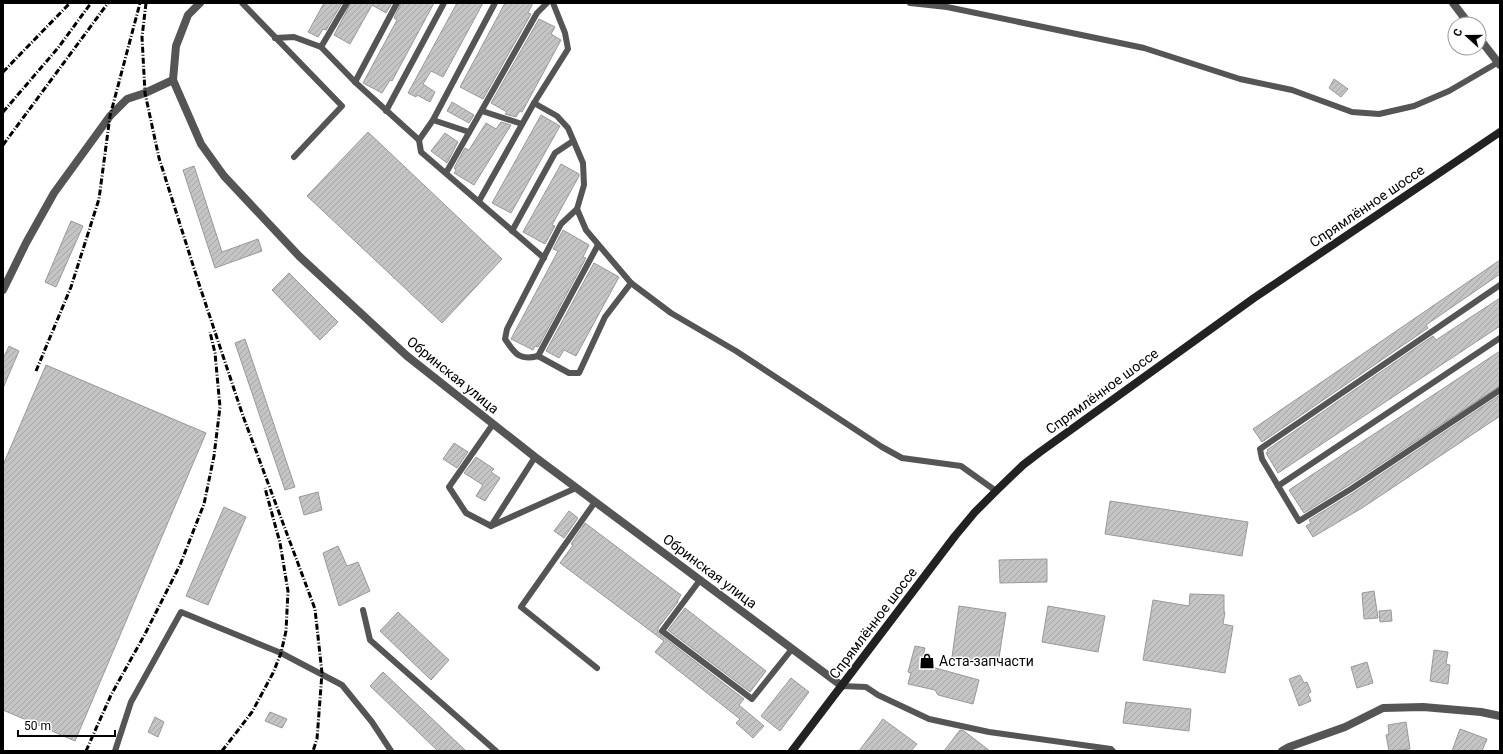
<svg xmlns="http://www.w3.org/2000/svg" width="1503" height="754" font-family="Roboto,sans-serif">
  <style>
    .building { fill: url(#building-hatch); stroke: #999 }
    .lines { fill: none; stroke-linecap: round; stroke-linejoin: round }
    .lane { stroke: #555; stroke-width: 6 }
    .street { stroke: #555; stroke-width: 8 }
    .secondary { stroke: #222; stroke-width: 8 }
    .rail { stroke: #000; stroke-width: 3; stroke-dasharray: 6 2 1 2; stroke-linecap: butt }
    .labels { text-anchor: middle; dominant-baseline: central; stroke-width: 3; stroke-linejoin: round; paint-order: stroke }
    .street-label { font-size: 14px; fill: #000; stroke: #fff }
    .poi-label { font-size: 14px; fill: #000; stroke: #fff; text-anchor: start }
  </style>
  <defs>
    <pattern id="building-hatch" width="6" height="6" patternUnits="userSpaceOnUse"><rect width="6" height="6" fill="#c4c4c4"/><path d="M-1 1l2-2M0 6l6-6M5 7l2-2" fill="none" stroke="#a7a7a7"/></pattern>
  </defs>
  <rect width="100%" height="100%" fill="#fff"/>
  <g class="building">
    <path d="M 324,3 L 342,3 L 326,30 L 323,29 L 318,37 L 308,32 Z"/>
    <path d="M 351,3 L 392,3 L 386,13 L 372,5 L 350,44 L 334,35 Z"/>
    <path d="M 401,3 L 434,3 L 392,81 L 390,80 L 382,93 L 363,83 L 397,20 L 394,18 Z"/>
    <path d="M 457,3 L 483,3 L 443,77 L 431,71 L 423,84 L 435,92 L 430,102 L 417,95 L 416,97 L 408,93 Z"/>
    <path d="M 505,3 L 533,3 L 528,13 L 531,14 L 483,99 L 460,87 Z"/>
    <path d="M 539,19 L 555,27 L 551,34 L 561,40 L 522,112 L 520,111 L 516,117 L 505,114 L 507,112 L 491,103 Z"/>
    <path d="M 1334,79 L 1348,89 L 1341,97 L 1329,88 Z"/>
    <path d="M 452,102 L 474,115 L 469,123 L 447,111 Z"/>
    <path d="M 541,115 L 560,126 L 511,213 L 492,203 Z"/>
    <path d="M 501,122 L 511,125 L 474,185 L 454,173 L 456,170 L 454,168 L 465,148 L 469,150 L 486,123 L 496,129 Z"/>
    <path d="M 368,132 L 502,259 L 442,323 L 307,196 Z"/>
    <path d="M 445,133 L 458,142 L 447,163 L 431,151 Z"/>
    <path d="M 561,164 L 579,174 L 579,176 L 552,225 L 555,226 L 545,244 L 523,232 Z"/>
    <path d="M 194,166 L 222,252 L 258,239 L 262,251 L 215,268 L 183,170 Z"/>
    <path d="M 71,221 L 83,226 L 56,287 L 45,282 Z"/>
    <path d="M 563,230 L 589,245 L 583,257 L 586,258 L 538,347 L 535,346 L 533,350 L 511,339 L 558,251 L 553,249 Z"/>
    <path d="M 1500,260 L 1500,274 L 1426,325 L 1428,328 L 1262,442 L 1253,429 Z"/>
    <path d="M 594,263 L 619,277 L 576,356 L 564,350 L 559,358 L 546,351 Z"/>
    <path d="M 289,273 L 338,322 L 320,340 L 272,290 Z"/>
    <path d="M 1500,298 L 1500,326 L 1278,473 L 1266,453 L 1268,452 L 1267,450 L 1433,336 L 1436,340 Z"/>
    <path d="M 245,339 L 295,487 L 285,490 L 235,343 Z"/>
    <path d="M 9,346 L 19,351 L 3,388 L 3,359 Z"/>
    <path d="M 1500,351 L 1500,386 L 1349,485 L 1304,513 L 1289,490 Z"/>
    <path d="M 46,365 L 206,433 L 75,741 L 3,710 L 3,465 Z"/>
    <path d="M 1500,395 L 1500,416 L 1362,508 L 1313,537 L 1306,526 L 1311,523 L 1309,520 L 1353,493 Z"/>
    <path d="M 454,443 L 468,452 L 457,468 L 443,459 Z"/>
    <path d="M 476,457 L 494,469 L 491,472 L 500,478 L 485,501 L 476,496 L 483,485 L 464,473 Z"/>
    <path d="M 318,492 L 322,510 L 304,515 L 299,497 Z"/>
    <path d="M 1110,501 L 1248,522 L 1242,556 L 1105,534 Z"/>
    <path d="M 224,507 L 246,517 L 208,605 L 186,596 Z"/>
    <path d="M 569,511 L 578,518 L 564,538 L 554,531 Z"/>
    <path d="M 585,523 L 681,595 L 677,602 L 678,602 L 658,628 L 658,633 L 744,699 L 739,705 L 764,726 L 753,738 L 736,723 L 740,719 L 655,652 L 664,641 L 560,563 L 573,545 L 571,544 Z"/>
    <path d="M 338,546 L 347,566 L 358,562 L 370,591 L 339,606 L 323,553 Z"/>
    <path d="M 1047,559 L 1047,582 L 1000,583 L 999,560 Z"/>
    <path d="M 1374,591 L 1378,618 L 1364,619 L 1362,593 Z"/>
    <path d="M 1190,594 L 1224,595 L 1224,612 L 1225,612 L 1223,624 L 1233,626 L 1225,673 L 1143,660 L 1153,600 L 1189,606 Z"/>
    <path d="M 959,606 L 1006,613 L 998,664 L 952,657 Z"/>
    <path d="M 1048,606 L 1105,616 L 1098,652 L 1042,642 Z"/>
    <path d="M 685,608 L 766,671 L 750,692 L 668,630 Z"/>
    <path d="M 1391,610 L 1392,621 L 1380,622 L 1379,611 Z"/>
    <path d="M 398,612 L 449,660 L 431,680 L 380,631 Z"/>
    <path d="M 915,646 L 925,648 L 921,664 L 979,680 L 973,704 L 938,695 L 935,690 L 908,684 L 911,673 L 908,672 Z"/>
    <path d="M 1434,650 L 1448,652 L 1446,664 L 1450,665 L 1448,684 L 1430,681 Z"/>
    <path d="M 1367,662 L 1373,683 L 1357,688 L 1351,667 Z"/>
    <path d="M 383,672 L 466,751 L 438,751 L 370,686 Z"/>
    <path d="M 1300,675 L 1304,683 L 1307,682 L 1311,692 L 1308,694 L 1311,701 L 1299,706 L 1289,679 Z"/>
    <path d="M 791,678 L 809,692 L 780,731 L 761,716 Z"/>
    <path d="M 1126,702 L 1191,709 L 1189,731 L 1123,723 Z"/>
    <path d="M 270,712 L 287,719 L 282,728 L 265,721 Z"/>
    <path d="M 155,717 L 164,722 L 158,737 L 148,732 Z"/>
    <path d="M 883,719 L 917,744 L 911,751 L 859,751 Z"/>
    <path d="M 1406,722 L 1410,749 L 1389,751 L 1386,735 L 1389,734 L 1388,725 Z"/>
    <path d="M 1460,729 L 1487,739 L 1482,751 L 1452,751 Z"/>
    <path d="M 960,730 L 964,731 L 990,751 L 944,751 Z"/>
  </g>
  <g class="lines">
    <g class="lane">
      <path d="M 242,3 L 342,106 L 294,157"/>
      <path d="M 910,3 L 947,7 L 1144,48 L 1240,79 L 1292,90 L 1352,112 L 1379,114 L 1414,106 L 1449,91 L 1497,63"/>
      <path d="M 275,38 L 294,37 L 321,47 L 355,82 L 419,140 L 421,152 L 544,258"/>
      <path d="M 321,47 L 347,3"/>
      <path d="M 355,82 L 397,3"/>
      <path d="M 534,103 L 557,116 L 568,128 L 583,163 L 584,185 L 577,209 L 586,230 L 631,283 L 671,313 L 736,351 L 882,447 L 902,458 L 961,466 L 996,491"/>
      <path d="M 386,111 L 444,3"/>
      <path d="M 482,111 L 522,124"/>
      <path d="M 433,120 L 469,132"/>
      <path d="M 419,140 L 433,120 L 495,3"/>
      <path d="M 446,173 L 537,13 L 547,3"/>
      <path d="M 479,201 L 534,103 L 568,49 L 565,33 L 553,3"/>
      <path d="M 577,209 L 561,224 L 507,329 L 505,339 C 515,353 518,361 538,356 L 569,373 L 579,373 L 605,317 L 631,283"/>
      <path d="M 512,231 L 555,153 L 573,141"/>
      <path d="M 1500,285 L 1260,449 L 1262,459 L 1299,521 L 1351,489 L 1500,390"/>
      <path d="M 538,356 L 598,245"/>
      <path d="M 493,424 L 449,487 L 466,513 L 491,526 L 576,488"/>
      <path d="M 1278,486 L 1500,338"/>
      <path d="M 595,502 L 521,607 L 597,668"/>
      <path d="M 491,526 L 535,457"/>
      <path d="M 700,580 L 662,631 L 752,699 L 792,649"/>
      <path d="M 363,610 L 370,640 L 496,751"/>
      <path d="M 842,686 L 866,687 L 878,695 L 929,719 L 989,732 L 1111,749 L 1113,751"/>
      <path d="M 115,751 L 131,702 L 181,612 L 281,653 L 342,685 L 372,722 L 391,751"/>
    </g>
    <g class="street">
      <path d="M 200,3 L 188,15 L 176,46 L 173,80 L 201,144 L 224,176 L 299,256 L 407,356 L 535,457 L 842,686"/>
      <path d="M 1453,3 L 1469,24"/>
      <path d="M 1479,38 L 1500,65"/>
      <path d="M 3,290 L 26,243 L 54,193 L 110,116 L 127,99 L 145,93 L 173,80"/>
      <path d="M 1282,751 L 1289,747 L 1345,727 L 1383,708 L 1423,707 L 1481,712 L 1500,716"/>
    </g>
    <path class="secondary" d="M 792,751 L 955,536 L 975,512 L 996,491 L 1023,465 L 1040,452 L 1254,298 L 1500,132"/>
    <g class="rail">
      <path d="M 146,3 L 142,37 L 145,93 L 159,158 L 199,284 L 243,416 L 315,609 L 322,673 L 317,739 L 313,751"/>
      <path d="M 3,72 L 70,3"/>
      <path d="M 3,112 L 58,48 L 91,3"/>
      <path d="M 3,145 L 108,3"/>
      <path d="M 36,371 L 71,287 L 99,199 L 110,116 L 140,3"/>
      <path d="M 86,751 L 111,695 L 145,634 L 180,565 L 204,504 L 214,456 L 220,407 L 215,353 L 210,332"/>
      <path d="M 222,751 L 252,712 L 273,673 L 281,653 L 286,631 L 288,591 L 280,543 L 265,488"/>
    </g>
  </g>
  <defs>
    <g id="shop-bare" transform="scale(1.2)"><path d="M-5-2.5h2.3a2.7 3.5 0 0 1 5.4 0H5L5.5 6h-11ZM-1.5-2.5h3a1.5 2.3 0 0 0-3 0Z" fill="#000" stroke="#fff" stroke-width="2.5" paint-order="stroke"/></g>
  </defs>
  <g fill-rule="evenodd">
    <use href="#shop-bare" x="927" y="661"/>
  </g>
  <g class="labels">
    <g class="street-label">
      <text transform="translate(1367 206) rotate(-34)">Спрямлённое шоссе</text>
      <text transform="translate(453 375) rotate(39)">Обринская улица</text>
      <text transform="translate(1102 391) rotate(-36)">Спрямлённое шоссе</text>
      <text transform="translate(710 571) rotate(37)">Обринская улица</text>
      <text transform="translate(873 623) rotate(-53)">Спрямлённое шоссе</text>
    </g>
    <g class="poi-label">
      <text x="939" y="661">Аста-запчасти</text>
    </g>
  </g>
  <rect width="1503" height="754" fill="none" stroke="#000000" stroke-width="8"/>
  <g transform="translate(1467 36) rotate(291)"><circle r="19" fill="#ffffff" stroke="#999999"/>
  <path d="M0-3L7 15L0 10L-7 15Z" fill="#000000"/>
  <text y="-6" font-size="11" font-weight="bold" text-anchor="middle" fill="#000000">С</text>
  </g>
  <path d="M18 730v6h97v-6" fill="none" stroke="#000000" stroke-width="2"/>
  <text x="24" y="730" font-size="12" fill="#000000" stroke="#ffffff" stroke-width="3" paint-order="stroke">50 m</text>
</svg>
